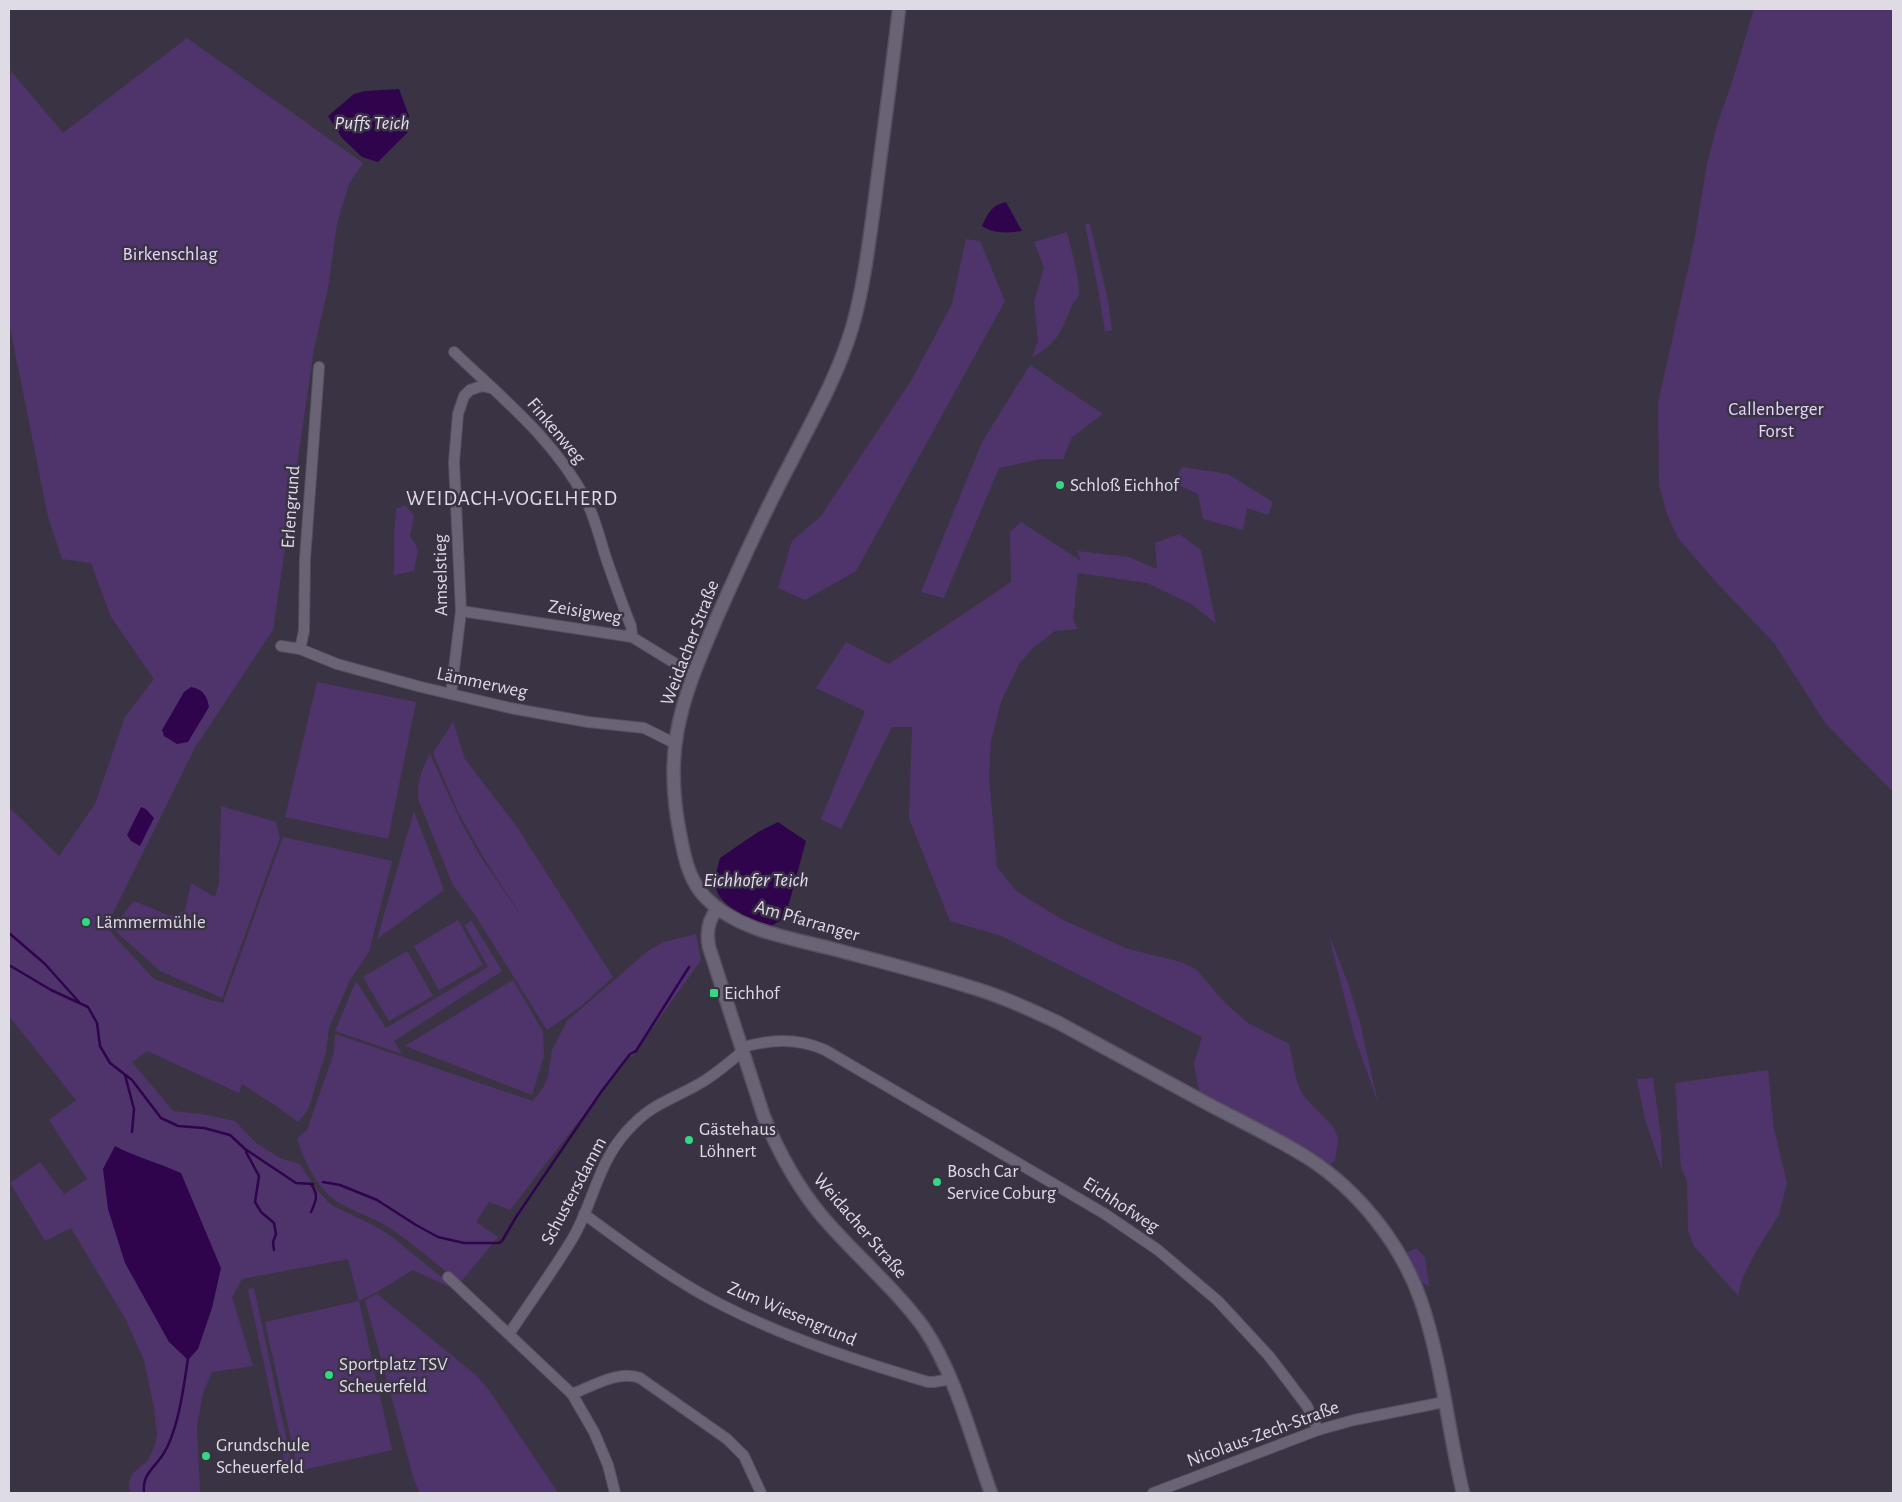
<svg xmlns="http://www.w3.org/2000/svg" width="1902" height="1502" font-family="'Alegreya Sans',sans-serif">
  <style>
    .green { fill: #4f346c }
    .water { fill: #2f044d }
    .lines { fill: none; stroke-linecap: round; stroke-linejoin: round }
    .stream { stroke: #2f044d; stroke-width: 2.5 }
    .minor-casing { stroke: #56515e; stroke-width: 12 }
    .tertiary-casing { stroke: #56515e; stroke-width: 15 }
    .secondary-casing { stroke: #56515e; stroke-width: 15 }
    .minor { stroke: #6a6375; stroke-width: 10 }
    .tertiary { stroke: #6a6375; stroke-width: 12 }
    .secondary { stroke: #6a6375; stroke-width: 12 }
    .poi-dot { fill: #32d882; stroke: #3a3344; stroke-width: 2 }
    .labels { text-anchor: middle; dominant-baseline: central; stroke-width: 5; stroke-linejoin: round; paint-order: stroke }
    .park-label { font-size: 19px; fill: #e6d4fe; stroke: #3a3344 }
    .street-label { font-size: 19px; fill: #dfdbe5; stroke: #3a3344 }
    .poi-label { font-size: 19px; fill: #dfdbe5; stroke: #3a3344; text-anchor: start }
    .water-label { font-size: 20px; font-style: italic; fill: #e7def3; stroke: #3a3344 }
    .quarter-label { font-size: 21px; letter-spacing: 1px; fill: #dfdbe5; stroke: #3a3344 }
  </style>
  <rect width="100%" height="100%" fill="#3a3344"/>
  <g class="green">
    <path d="M 1754,9 L 1893,9 L 1893,792 L 1826,724 L 1774,643 L 1716,582 L 1678,538 L 1667,514 L 1659,485 L 1658,403 L 1694,242 L 1707,164 L 1717,125 L 1732,82 Z"/>
    <path d="M 187,38 L 363,163 L 349,184 L 337,224 L 328,288 L 314,349 L 273,630 L 196,746 L 106,927 L 154,979 L 210,1000 L 223,1003 L 283,837 L 392,861 L 369,952 L 350,980 L 329,1028 L 326,1052 L 308,1110 L 298,1122 L 278,1107 L 242,1084 L 239,1093 L 147,1051 L 132,1062 L 173,1111 L 202,1114 L 235,1121 L 256,1143 L 280,1158 L 300,1164 L 316,1189 L 331,1205 L 375,1226 L 391,1236 L 455,1288 L 454,1289 L 413,1270 L 377,1292 L 359,1301 L 392,1450 L 298,1471 L 265,1322 L 359,1301 L 348,1259 L 242,1279 L 232,1297 L 253,1366 L 212,1372 L 203,1393 L 197,1426 L 200,1493 L 130,1493 L 129,1482 L 132,1474 L 148,1460 L 155,1445 L 157,1434 L 154,1408 L 144,1360 L 125,1318 L 71,1228 L 45,1241 L 10,1183 L 40,1162 L 64,1194 L 87,1179 L 49,1120 L 76,1100 L 9,1016 L 9,807 L 59,856 L 95,804 L 125,717 L 154,679 L 111,617 L 91,563 L 62,559 L 48,517 L 9,322 L 9,95 L 11,71 L 63,133 Z"/>
    <path d="M 1085,224 L 1090,224 L 1108,300 L 1112,330 L 1105,332 L 1099,294 Z"/>
    <path d="M 1067,232 C 1070,245 1082,285 1078,297 C 1076,300 1073,303 1071,307 C 1061,334 1057,342 1032,358 L 1038,340 L 1034,302 L 1044,267 L 1034,242 Z"/>
    <path d="M 966,239 L 980,241 L 1005,301 L 856,571 L 805,600 L 778,588 L 792,541 L 821,516 L 911,381 L 952,304 Z"/>
    <path d="M 1030,365 L 1103,414 L 1072,437 L 1063,459 L 1041,459 L 999,468 L 944,598 L 921,592 L 982,442 Z"/>
    <path d="M 1182,467 L 1228,474 L 1273,502 L 1268,515 L 1247,508 L 1243,530 L 1203,519 L 1198,494 L 1174,483 Z"/>
    <path d="M 405,505 L 414,516 L 410,536 L 418,549 L 414,571 L 394,575 L 394,536 L 396,509 Z"/>
    <path d="M 1021,522 L 1081,561 L 1077,551 L 1129,557 L 1157,569 L 1155,543 L 1179,534 L 1201,550 L 1216,624 L 1193,605 L 1147,583 L 1078,573 L 1073,619 L 1077,629 L 1055,631 L 1034,647 L 1019,664 L 1001,702 L 991,741 L 989,776 L 997,867 L 1016,891 L 1063,920 L 1128,949 L 1181,962 L 1196,969 L 1226,1004 L 1248,1023 L 1289,1044 L 1297,1082 L 1303,1095 L 1334,1128 L 1338,1138 L 1335,1161 L 1330,1164 L 1199,1092 L 1194,1064 L 1202,1037 L 1002,936 L 950,921 L 909,818 L 912,727 L 892,727 L 841,829 L 821,819 L 865,711 L 816,688 L 846,642 L 889,664 L 1011,582 L 1010,532 Z"/>
    <path d="M 317,682 L 416,702 L 388,839 L 285,817 Z"/>
    <path d="M 453,722 L 465,759 L 517,827 L 613,977 L 580,1007 L 547,1030 L 475,915 L 453,885 L 418,799 C 417,781 422,769 430,754 L 461,822 L 480,856 L 526,923 L 485,860 L 458,812 L 433,753 Z"/>
    <path d="M 221,806 L 276,822 L 280,838 L 222,998 L 160,971 L 112,928 L 134,901 L 170,916 L 185,911 L 191,883 L 215,897 L 219,883 Z"/>
    <path d="M 414,811 L 444,890 L 377,939 Z"/>
    <path d="M 458,920 L 483,965 L 439,990 L 414,946 Z"/>
    <path d="M 471,920 L 502,971 L 394,1041 L 402,1054 L 335,1031 L 356,981 L 386,1028 L 488,967 L 465,926 Z"/>
    <path d="M 1328,932 L 1349,986 L 1360,1023 L 1378,1103 L 1354,1035 Z"/>
    <path d="M 696,934 L 701,960 L 632,1057 L 630,1055 L 510,1210 L 489,1202 L 476,1222 L 498,1237 L 460,1283 C 438,1265 417,1247 394,1231 C 379,1220 360,1214 343,1205 C 318,1192 305,1163 297,1138 L 307,1130 L 334,1053 L 335,1034 L 533,1101 L 544,1086 L 548,1077 L 552,1050 L 567,1021 L 649,950 L 664,942 Z"/>
    <path d="M 407,951 L 433,996 L 389,1021 L 363,977 Z"/>
    <path d="M 513,980 L 543,1032 L 544,1056 L 532,1095 L 405,1046 Z"/>
    <path d="M 1768,1070 L 1774,1129 L 1787,1183 L 1779,1215 L 1756,1251 L 1742,1279 L 1738,1296 L 1694,1246 L 1688,1230 L 1687,1181 L 1681,1167 L 1675,1083 Z"/>
    <path d="M 1653,1078 L 1661,1137 L 1662,1170 L 1645,1119 L 1637,1079 Z"/>
    <path d="M 1416,1248 L 1425,1257 L 1429,1286 L 1421,1282 L 1406,1253 Z"/>
    <path d="M 254,1288 L 292,1465 L 286,1467 L 248,1289 Z"/>
    <path d="M 377,1294 L 477,1376 L 489,1390 L 558,1493 L 420,1493 L 414,1480 L 365,1300 Z"/>
  </g>
  <g class="water">
    <path d="M 399,89 L 409,116 L 409,131 L 378,162 L 362,157 L 342,138 L 328,116 L 354,94 L 365,91 Z"/>
    <path d="M 1006,202 L 1022,231 C 1008,233 994,234 982,226 C 988,214 991,205 1006,202 Z"/>
    <path d="M 191,687 C 203,689 207,696 209,707 L 188,742 L 177,744 L 164,736 L 162,730 L 184,692 Z"/>
    <path d="M 141,807 L 146,809 L 154,818 L 140,846 L 131,841 L 127,835 Z"/>
    <path d="M 778,822 L 806,841 L 785,918 L 771,926 C 751,919 714,907 715,880 C 716,873 718,865 720,858 L 758,832 Z"/>
    <path d="M 115,1146 C 136,1157 159,1163 181,1173 L 221,1268 L 212,1308 L 198,1349 L 188,1360 L 169,1342 L 125,1263 L 108,1209 L 103,1169 Z"/>
  </g>
  <g class="lines">
    <g class="stream">
      <path d="M 9,933 L 45,964 L 79,1002"/>
      <path d="M 9,965 L 51,990 L 88,1007 L 97,1023 L 100,1046 L 110,1063 L 132,1080 L 161,1118 L 178,1126 L 204,1128 L 230,1135 L 245,1149 L 296,1183 L 313,1184"/>
      <path d="M 125,1075 L 134,1109 L 132,1132"/>
      <path d="M 246,1152 L 259,1176 L 255,1202 L 261,1212 L 274,1223 L 276,1234 L 273,1242 L 274,1250"/>
      <path d="M 323,1182 L 340,1185 L 377,1200 L 416,1225 L 438,1237 L 464,1243 L 499,1243 L 502,1241 L 516,1217 L 601,1092 L 630,1054 L 636,1051 L 689,967"/>
      <path d="M 311,1184 C 319,1195 316,1201 311,1212"/>
      <path d="M 144,1493 C 142,1475 153,1469 162,1456 C 178,1433 184,1386 188,1358"/>
    </g>
    <g class="minor-casing">
      <g id="minor">
        <path d="M 454,352 C 503,399 554,439 586,500 C 595,518 600,539 606,558 C 614,581 622,604 631,626 L 632,637"/>
        <path d="M 461,611 L 632,637 L 694,675"/>
        <path d="M 281,646 L 300,649 L 337,664 L 421,687 L 510,708 L 588,722 L 644,728 L 676,744"/>
        <path d="M 300,649 L 304,631 L 305,559 L 319,367"/>
        <path d="M 451,694 L 461,611 L 454,462 L 458,414 L 464,396 L 470,390 L 482,386 L 491,388"/>
        <path d="M 741,1048 C 769,1039 798,1038 825,1050 L 1105,1214 L 1158,1250 L 1218,1301 L 1269,1356 L 1307,1406 L 1318,1430"/>
        <path d="M 584,1214 C 629,1247 674,1281 724,1306 C 789,1339 858,1361 928,1382 L 934,1382 L 951,1379"/>
        <path d="M 448,1277 L 572,1394 L 594,1432 L 608,1465 L 615,1493"/>
        <path d="M 509,1334 C 530,1302 554,1270 574,1236 C 593,1202 599,1161 627,1131 C 651,1104 669,1101 699,1084 C 715,1075 728,1063 742,1052"/>
        <path d="M 572,1394 C 593,1386 618,1370 640,1378 L 727,1439 L 744,1456 L 761,1493"/>
        <path d="M 1153,1493 L 1318,1430 L 1354,1420 L 1444,1402"/>
      </g>
    </g>
    <g class="tertiary-casing">
      <path id="tertiary" d="M 718,908 C 708,920 706,932 709,947 L 764,1117 C 779,1153 796,1185 821,1215 C 853,1253 895,1288 924,1328 C 955,1374 972,1440 991,1493"/>
    </g>
    <g class="secondary-casing">
      <path id="secondary" d="M 899,9 C 892,72 883,135 875,199 C 869,242 864,287 852,328 C 838,375 814,417 792,460 C 765,511 741,563 718,615 C 702,653 684,692 677,733 C 671,767 674,806 681,839 C 685,860 690,882 706,898 C 738,931 791,938 833,949 C 878,961 923,972 967,986 C 999,995 1029,1009 1059,1023 C 1109,1050 1158,1077 1208,1104 C 1242,1122 1276,1138 1308,1158 C 1359,1191 1401,1244 1421,1301 C 1442,1363 1448,1430 1463,1493"/>
    </g>
    <use href="#minor" class="minor"/>
    <use href="#tertiary" class="tertiary"/>
    <use href="#secondary" class="secondary"/>
  </g>
  <g class="poi-dot">
    <circle cx="1060" cy="485" r="5"/>
    <circle cx="86" cy="922" r="5"/>
    <rect x="709" y="988" width="10" height="10" rx="2.5"/>
    <circle cx="689" cy="1140" r="5"/>
    <circle cx="937" cy="1182" r="5"/>
    <circle cx="329" cy="1375" r="5"/>
    <circle cx="206" cy="1456" r="5"/>
  </g>
  <g class="labels">
    <g class="park-label">
      <text x="170" y="254">Birkenschlag</text>
      <text x="1776" y="409">Callenberger<tspan x="1776" dy="22">Forst</tspan></text>
    </g>
    <g class="street-label">
      <text transform="translate(556 431) rotate(50)">Finkenweg</text>
      <text transform="translate(291 507) rotate(-86)">Erlengrund</text>
      <text transform="translate(441 575) rotate(-91)">Amselstieg</text>
      <text transform="translate(585 612) rotate(9)">Zeisigweg</text>
      <text transform="translate(690 643) rotate(-69)">Weidacher Straße</text>
      <text transform="translate(482 683) rotate(12)">Lämmerweg</text>
      <text transform="translate(807 921) rotate(16)">Am Pfarranger</text>
      <text transform="translate(574 1191) rotate(-62)">Schustersdamm</text>
      <text transform="translate(1121 1205) rotate(33)">Eichhofweg</text>
      <text transform="translate(860 1226) rotate(49)">Weidacher Straße</text>
      <text transform="translate(792 1314) rotate(23)">Zum Wiesengrund</text>
      <text transform="translate(1263 1434) rotate(-20)">Nicolaus-Zech-Straße</text>
    </g>
    <g class="poi-label">
      <text x="1070" y="485">Schloß Eichhof</text>
      <text x="96" y="922">Lämmermühle</text>
      <text x="724" y="993">Eichhof</text>
      <text x="699" y="1129">Gästehaus<tspan x="699" dy="22">Löhnert</tspan></text>
      <text x="947" y="1171">Bosch Car<tspan x="947" dy="22">Service Coburg</tspan></text>
      <text x="339" y="1364">Sportplatz TSV<tspan x="339" dy="22">Scheuerfeld</tspan></text>
      <text x="216" y="1445">Grundschule<tspan x="216" dy="22">Scheuerfeld</tspan></text>
    </g>
    <g class="water-label">
      <text x="372" y="123">Puffs Teich</text>
      <text x="756" y="880">Eichhofer Teich</text>
    </g>
    <g class="quarter-label">
      <text x="512" y="498">WEIDACH-VOGELHERD</text>
    </g>
  </g>
  <rect width="1902" height="1502" fill="none" stroke="#dfdbe5" stroke-width="20"/>
</svg>
